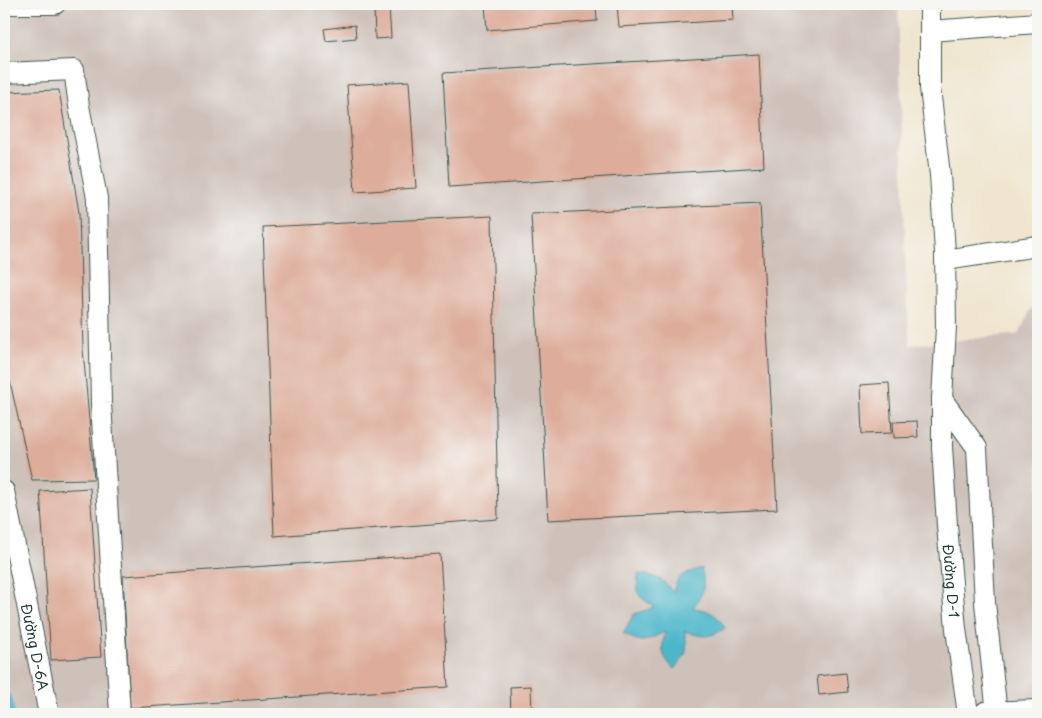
<svg xmlns="http://www.w3.org/2000/svg" width="1042" height="718" font-family="'Playpen Sans',sans-serif">
  <style>
    .industrial { fill: #cec1ba }
    .water { fill: #4db7ca; stroke: #367a7f }
    .lines { fill: none; stroke-linecap: round; stroke-linejoin: round }
    .canal { stroke: #4db7ca; stroke-width: 18 }
    .building { fill: #ddac9a }
    .minor-casing { stroke: #3e564b; stroke-width: 22 }
    .minor { stroke: #fff; stroke-width: 20 }
    .labels { text-anchor: middle; dominant-baseline: central; stroke-width: 4.5; stroke-linejoin: round; paint-order: stroke }
    .street-label { font-size: 14px; fill: #1f3d34; stroke: #f6f6f2 }
  </style>
  <rect width="100%" height="100%" fill="#f6f6f2"/>
  <filter id="ink" filterUnits="userSpaceOnUse"><feTurbulence type="fractalNoise" baseFrequency=".02" numOctaves="2"/><feDisplacementMap in="SourceGraphic" scale="10" xChannelSelector="R" yChannelSelector="G"/><feConvolveMatrix kernelMatrix="1 2 1 2 8 2 1 2 1" color-interpolation-filters="sRGB"/></filter>
  <filter id="wash" filterUnits="userSpaceOnUse"><feTurbulence type="fractalNoise" baseFrequency=".0096" numOctaves="4" result="noise"/><feDisplacementMap in="SourceGraphic" scale="20" xChannelSelector="R" yChannelSelector="G"/><feGaussianBlur stdDeviation="1.12" result="paint"/><feColorMatrix in="noise" values="0 0 0 0 0 0 0 0 0 0 0 0 0 0 0 0 0 1.4 0 .05"/><feComposite in="paint" operator="in"/></filter>
  <g filter="url(#wash)">
    <rect width="100%" height="100%" fill="#f0e6cf"/>
    <path class="industrial" d="M 4,4 L 898,4 L 907,303 L 910,345 L 1019,334 L 1038,294 L 1038,714 L 4,714 Z"/>
    <path class="water" d="M 701,568 C 706,587 704,592 693,608 C 708,609 718,615 725,628 C 709,639 702,637 684,631 C 689,650 687,655 674,669 C 661,655 661,650 665,632 C 644,641 645,646 623,633 L 634,614 L 654,607 C 637,594 637,598 638,574 C 655,576 663,578 673,593 C 677,573 684,575 701,568 Z"/>
    <g class="lines">
      <path class="canal" d="M 4,701 L 6,714"/>
    </g>
    <g id="blocks">
      <g class="building">
        <path d="M 485,4 L 596,4 L 597,21 L 487,30 Z"/>
        <path d="M 617,4 L 732,4 L 733,20 L 619,27 Z"/>
        <path d="M 389,6 L 391,38 L 375,39 L 374,7 Z"/>
        <path d="M 355,25 L 356,38 L 326,41 L 324,29 Z"/>
        <path d="M 759,54 L 764,167 L 449,187 L 443,73 Z"/>
        <path d="M 409,81 L 416,188 L 355,192 L 347,85 Z"/>
        <path d="M 59,90 L 79,213 L 83,349 L 94,479 L 32,480 L 4,355 L 4,92 Z"/>
        <path d="M 760,203 L 777,509 L 548,520 L 531,214 Z"/>
        <path d="M 492,216 L 498,519 L 274,536 L 263,227 Z"/>
        <path d="M 889,383 L 892,433 L 862,434 L 860,385 Z"/>
        <path d="M 917,421 L 918,437 L 894,438 L 893,422 Z"/>
        <path d="M 90,488 L 101,657 L 51,660 L 40,491 Z"/>
        <path d="M 440,554 L 448,687 L 130,708 L 123,576 Z"/>
        <path d="M 846,673 L 848,692 L 819,695 L 817,676 Z"/>
        <path d="M 531,686 L 532,714 L 511,714 L 510,687 Z"/>
      </g>
    </g>
  </g>
  <g filter="url(#ink)">
    <use href="#blocks" fill-opacity="0" stroke="#3e564b" stroke-width="1"/>
    <g class="lines">
      <g class="minor-casing">
        <g id="minor">
          <path d="M 4,4 L 55,4"/>
          <path id="s1" d="M 930,4 L 930,88 L 940,175 L 945,252 L 946,327 L 942,399 L 942,447 L 947,525 L 956,629 L 968,714"/>
          <path d="M 930,31 L 1038,23"/>
          <path d="M 4,73 L 74,70 L 79,106 L 97,198 L 101,403 L 120,714"/>
          <path d="M 945,260 L 1038,246"/>
          <path d="M 942,399 L 977,448 L 985,603 L 997,714"/>
          <path id="s2" d="M 4,491 L 49,714"/>
          <path d="M 985,712 L 1038,710"/>
        </g>
      </g>
      <use href="#minor" class="minor"/>
    </g>
  </g>
  <g class="labels">
    <g class="street-label">
      <text stroke="none"><textPath href="#s1" startOffset="578">Đường D-1</textPath></text>
      <text stroke="none"><textPath href="#s2" startOffset="159">Đường D-6A</textPath></text>
    </g>
  </g>
  <rect width="1042" height="718" fill="none" stroke="#f6f6f2" stroke-width="20"/>
</svg>
